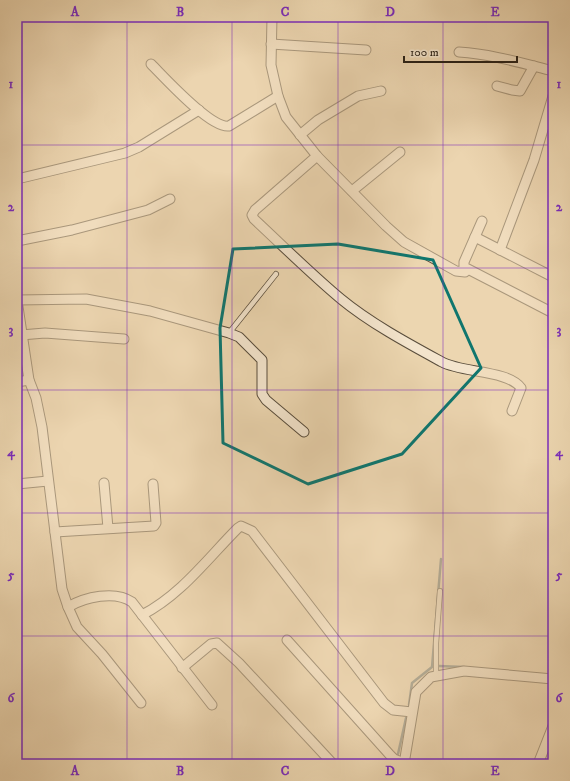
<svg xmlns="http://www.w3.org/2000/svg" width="570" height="781" font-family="'IM FELL DW Pica',serif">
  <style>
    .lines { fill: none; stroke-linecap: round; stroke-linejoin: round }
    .stream { stroke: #707a77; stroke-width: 2.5 }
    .lane-casing { stroke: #594d3c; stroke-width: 6 }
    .street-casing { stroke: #594d3c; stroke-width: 11 }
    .lane { stroke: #f3e4cc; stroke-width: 4.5 }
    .street { stroke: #f3e4cc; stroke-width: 9 }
    .marked { fill: none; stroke: #0f766e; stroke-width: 3; stroke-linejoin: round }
    .grid { fill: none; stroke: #7b2cbf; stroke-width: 1; stroke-opacity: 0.55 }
    .neatline { fill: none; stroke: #7b2cbf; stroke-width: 1.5 }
    .grid-label { font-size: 13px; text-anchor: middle; font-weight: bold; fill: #7b2cbf }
  </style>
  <rect width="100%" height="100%" fill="#ecd6b0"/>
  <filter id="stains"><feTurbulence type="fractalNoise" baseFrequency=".005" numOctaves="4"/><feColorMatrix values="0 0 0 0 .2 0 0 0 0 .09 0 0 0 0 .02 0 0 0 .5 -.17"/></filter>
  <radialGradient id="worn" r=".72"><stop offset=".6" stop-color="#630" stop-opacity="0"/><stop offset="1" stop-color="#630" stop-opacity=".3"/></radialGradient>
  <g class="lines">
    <g class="stream">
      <path d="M 439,666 L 464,667"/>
      <path d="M 409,705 L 412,683 L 432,667 L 441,559"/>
      <path d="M 313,736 L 338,764"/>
      <path d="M 398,754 L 406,718"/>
    </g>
    <g class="lane-casing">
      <g id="lane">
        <path d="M 229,333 L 276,274"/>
        <path d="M 436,675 L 436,643 L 440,591"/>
      </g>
    </g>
    <g class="street-casing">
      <g id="street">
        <path d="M 272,17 L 271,65 L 278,96 L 286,117 L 317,156 L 386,226 L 404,242 L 456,271 L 465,272 L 467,270"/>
        <path d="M 271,44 L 366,50"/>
        <path d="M 459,52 C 491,54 521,63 553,71"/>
        <path d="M 151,64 C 165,78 211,129 229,126 L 278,96"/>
        <path d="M 497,86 L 512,90 L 520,91 L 534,66"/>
        <path d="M 300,135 L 318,120 L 358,96 L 381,91"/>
        <path d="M 317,156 L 255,210 L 252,215 L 254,219 C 283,246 311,274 341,299 C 370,323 409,344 442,362 C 462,373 508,370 521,388 L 512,411"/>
        <path d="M 17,179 L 125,153 L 139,147 L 199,110"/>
        <path d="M 352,191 L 400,152"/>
        <path d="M 482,221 L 464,262 L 464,267 L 553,313"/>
        <path d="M 475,237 L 553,277"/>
        <path d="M 17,241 L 72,230 L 148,210 L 170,199"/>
        <path d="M 500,250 L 534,160 L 553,96"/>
        <path d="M 21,335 L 45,333 L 124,339"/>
        <path d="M 17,382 L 29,380"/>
        <path d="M 104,483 L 108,528"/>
        <path d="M 17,484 L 48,481"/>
        <path d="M 55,532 L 154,526 L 156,523 L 153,484"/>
        <path d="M 68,607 L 77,627 L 102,654 L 141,703"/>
        <path d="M 142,615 C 181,595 208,558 238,528 L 241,526 L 252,531 L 384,703 L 393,710 L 412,712"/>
        <path d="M 287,640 L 390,755 L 394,759 L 404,763"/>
        <path d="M 182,668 L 211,644 L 217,643 L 239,663 L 333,764"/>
        <path d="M 212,705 L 132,602 C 115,590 85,597 68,607 L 62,589 L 42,427 L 36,398 L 29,380 L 17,300 L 86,299 L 150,311 L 229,333 L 239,337 L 262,360 L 262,394 L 266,400 L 304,432"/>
        <path d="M 404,764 L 416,692 L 431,677 L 464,671 L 553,679"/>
        <path d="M 538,764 L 553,726"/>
      </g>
    </g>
    <use href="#lane" class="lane"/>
    <use href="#street" class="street"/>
  </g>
  <path d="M0 0H570V781H0ZM 338,244 L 433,260 L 481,368 L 402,454 L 308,484 L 223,443 L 220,328 L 233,249 Z" fill="#ecd6b0" fill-opacity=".55" fill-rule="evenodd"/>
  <path class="marked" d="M 338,244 L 433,260 L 481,368 L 402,454 L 308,484 L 223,443 L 220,328 L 233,249 Z"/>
  <path class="grid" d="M 127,17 L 127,764M 232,17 L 232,764M 338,17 L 338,764M 443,17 L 443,764M 17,145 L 553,145M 17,268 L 553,268M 17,390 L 553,390M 17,513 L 553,513M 17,636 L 553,636"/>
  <rect width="570" height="781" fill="none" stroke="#ecd6b0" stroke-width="44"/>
  <path d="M404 56v6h113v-6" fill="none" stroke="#281f15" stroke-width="2"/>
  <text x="410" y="56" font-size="12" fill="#281f15" stroke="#f3e4cc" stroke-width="3" paint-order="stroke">100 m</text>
  <rect x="22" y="22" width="526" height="737" class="neatline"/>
  <g class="grid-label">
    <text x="75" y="16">A</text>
    <text x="180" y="16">B</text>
    <text x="285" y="16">C</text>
    <text x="390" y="16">D</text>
    <text x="495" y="16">E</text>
    <text x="11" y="88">1</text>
    <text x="559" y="88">1</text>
    <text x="11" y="211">2</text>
    <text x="559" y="211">2</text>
    <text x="11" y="334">3</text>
    <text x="559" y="334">3</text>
    <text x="11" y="456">4</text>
    <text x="559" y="456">4</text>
    <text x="11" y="579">5</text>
    <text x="559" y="579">5</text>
    <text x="11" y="702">6</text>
    <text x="559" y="702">6</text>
    <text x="75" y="775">A</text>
    <text x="180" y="775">B</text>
    <text x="285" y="775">C</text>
    <text x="390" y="775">D</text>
    <text x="495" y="775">E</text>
  </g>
  <rect width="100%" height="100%" filter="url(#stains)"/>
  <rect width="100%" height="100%" fill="url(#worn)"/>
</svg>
